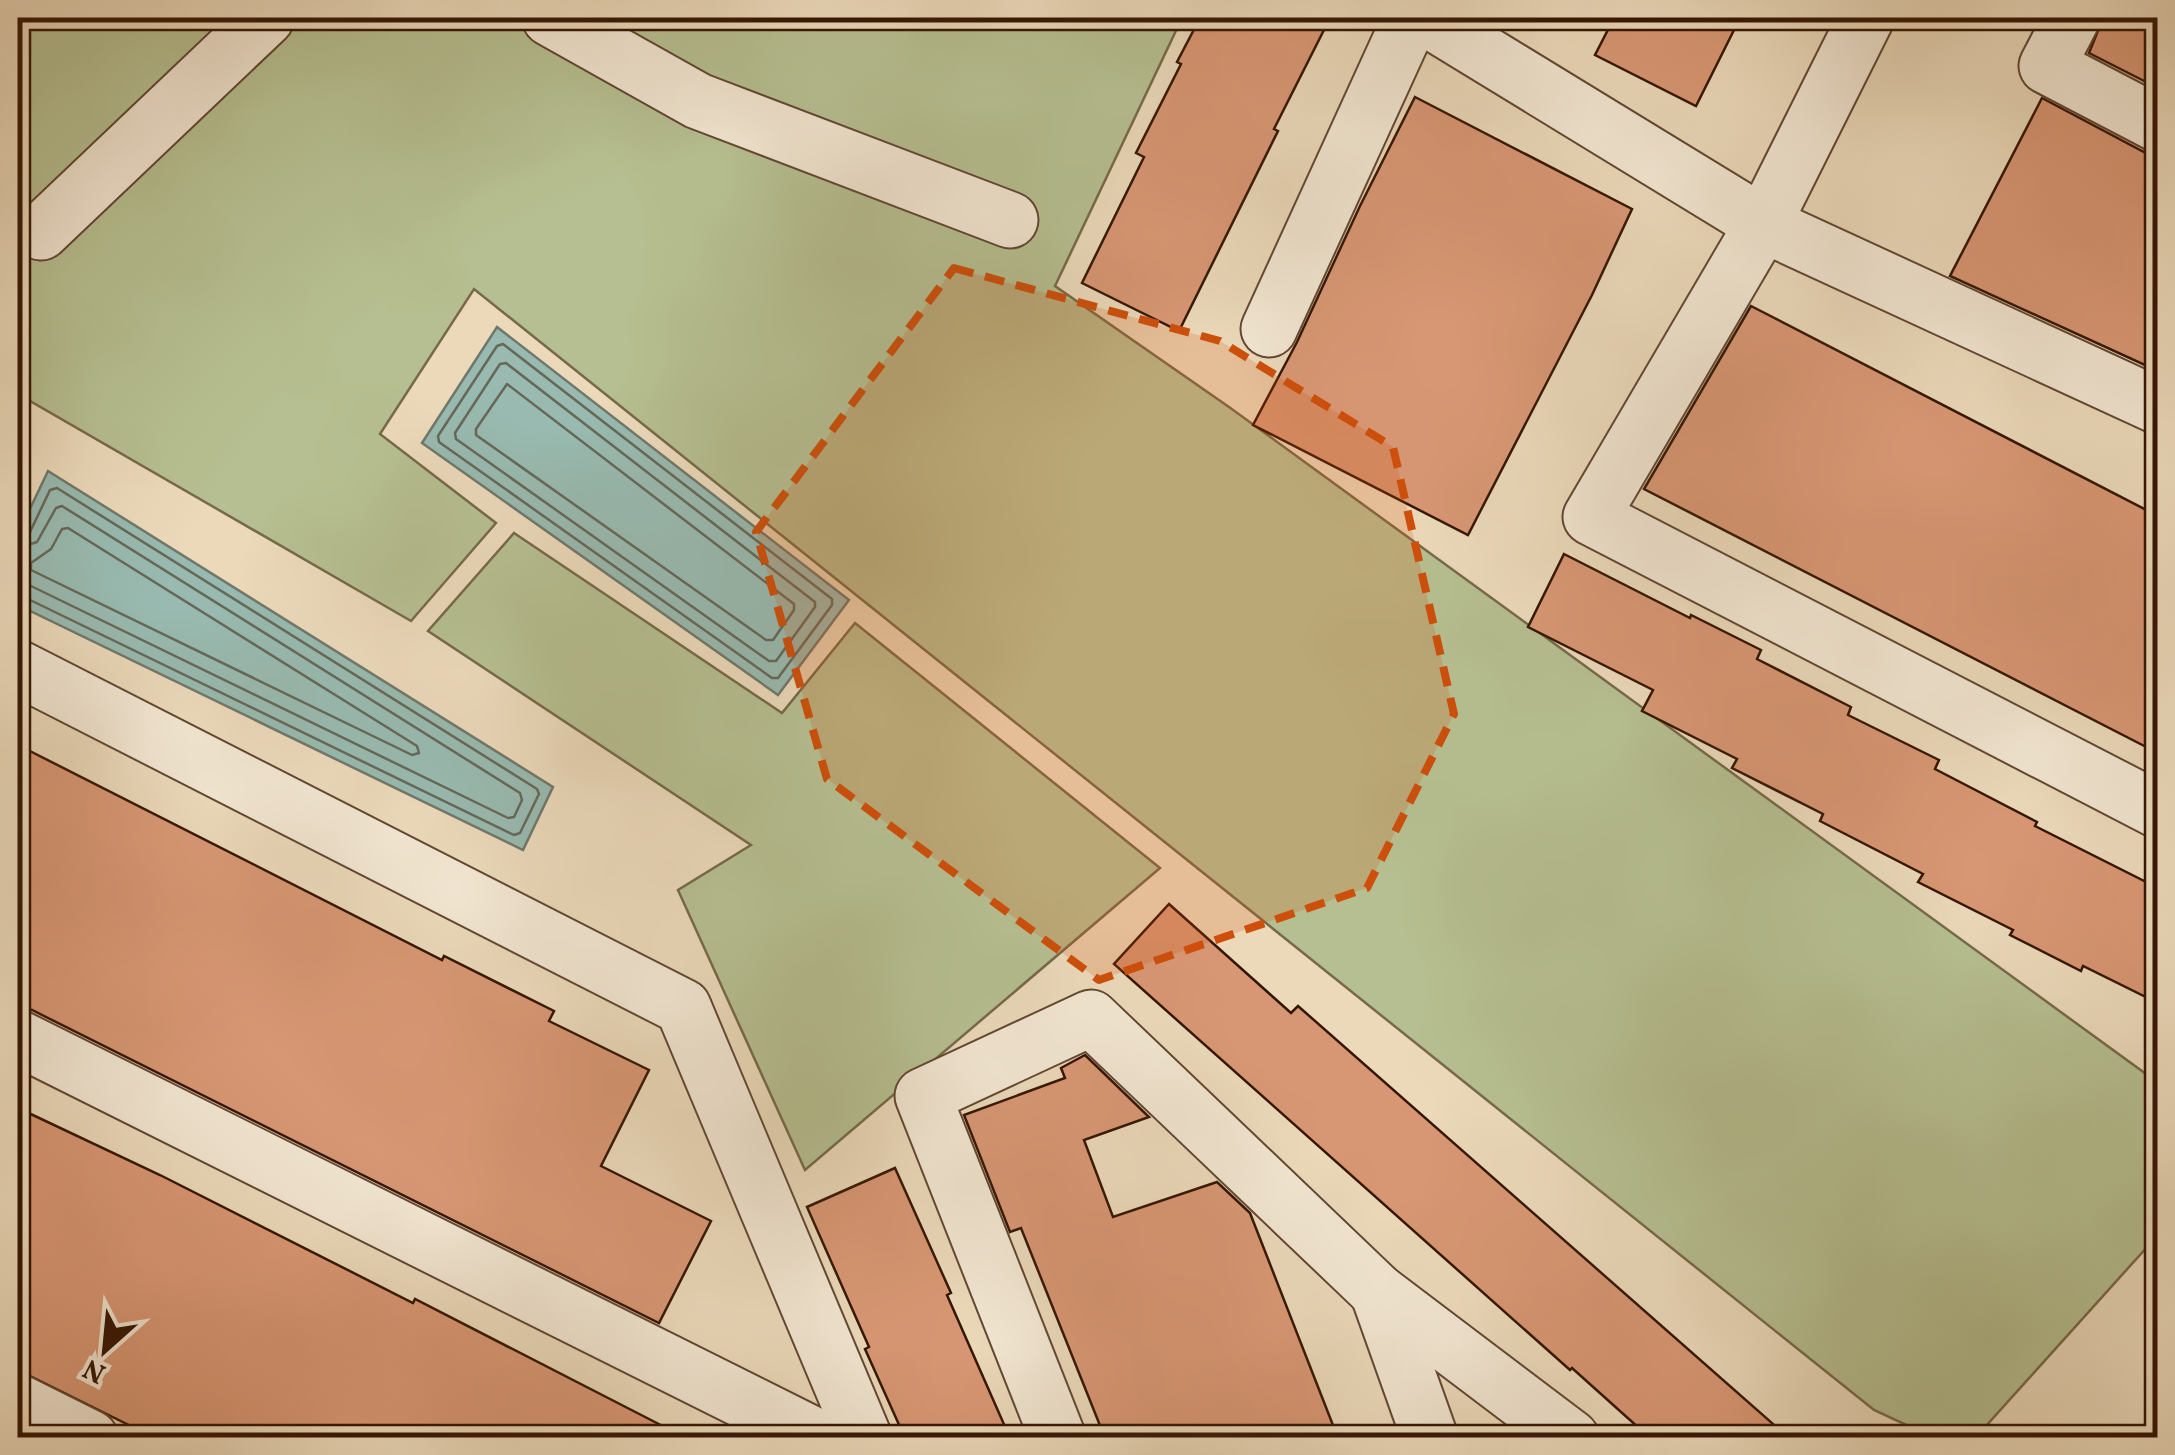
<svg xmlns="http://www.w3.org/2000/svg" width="2175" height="1455" font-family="Vollkorn,serif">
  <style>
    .green { fill: #b6bf91; stroke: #766a4a; stroke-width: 2.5 }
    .water { fill: #98bab0; stroke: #70786b; stroke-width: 2.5 }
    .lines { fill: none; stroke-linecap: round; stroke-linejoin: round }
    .shore { stroke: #66685a; stroke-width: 2.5 }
    .building { fill: #d89774; stroke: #351604; stroke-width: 2.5 }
    .minor-casing { stroke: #624732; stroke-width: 59 }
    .minor { stroke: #f2e6d2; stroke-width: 55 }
    .marked { fill: #cd4f0b; fill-opacity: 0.2; stroke: #cd4f0b; stroke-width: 8; stroke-dasharray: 20 12; stroke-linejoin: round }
  </style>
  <rect width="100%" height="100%" fill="#ebd9ba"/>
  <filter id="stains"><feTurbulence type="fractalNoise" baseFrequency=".002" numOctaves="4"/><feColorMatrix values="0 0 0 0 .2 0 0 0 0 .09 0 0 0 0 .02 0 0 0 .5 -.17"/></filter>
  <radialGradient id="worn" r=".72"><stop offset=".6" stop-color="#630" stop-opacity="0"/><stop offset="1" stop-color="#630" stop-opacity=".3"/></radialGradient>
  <g class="green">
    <path d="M 18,18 L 1182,18 L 1055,286 L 1229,407 L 2157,1082 L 2157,1236 L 1976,1437 L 1932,1437 L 1874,1410 L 474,289 L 380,434 L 496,523 L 411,621 L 18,394 Z"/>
    <path d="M 514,533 L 782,713 L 855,623 L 1160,868 L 805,1170 L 678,890 L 751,845 L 428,631 Z"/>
  </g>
  <g class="water">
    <path d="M 497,327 L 849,600 L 778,695 L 422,443 Z"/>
    <path d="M 48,471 L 553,787 L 523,850 L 18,605 L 18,534 Z"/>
  </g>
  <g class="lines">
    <g class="shore">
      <path d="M 503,344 L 832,599 L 832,605 L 778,678 L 772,678 L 439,442 L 438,436 L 497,346 Z"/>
      <path d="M 506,363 L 815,602 L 815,607 L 776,661 L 769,661 L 456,439 L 455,433 L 500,364 Z"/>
      <path d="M 507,384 L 794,604 L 794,610 L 773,640 L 766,640 L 476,435 L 476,429 Z"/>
      <path d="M 68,528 L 417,746 L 419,753 L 412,755 L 31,570 L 31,563 L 51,549 L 62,529 Z"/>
      <path d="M 18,536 L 30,532 L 50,490 L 57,488 L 537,789 L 539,794 L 520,833 L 514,835 L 26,598 L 18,597"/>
      <path d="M 18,548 L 37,542 L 56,508 L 62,506 L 520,793 L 522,800 L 514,817 L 508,818 L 31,586 L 18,584"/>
    </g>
  </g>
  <g class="building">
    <path d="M 1200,18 L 1330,18 L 1274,129 L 1278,131 L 1179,331 L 1082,283 L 1144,157 L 1136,153 L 1181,64 L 1177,62 Z"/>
    <path d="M 1614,18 L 1740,18 L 1696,106 L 1595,55 Z"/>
    <path d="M 2103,18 L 2158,18 L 2158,88 L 2089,53 Z"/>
    <path d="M 1415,97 L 1632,209 L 1592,295 L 1468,535 L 1253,425 L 1297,342 L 1360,206 Z"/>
    <path d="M 2042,98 L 2144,152 L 2158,155 L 2158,371 L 1950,276 Z"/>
    <path d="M 1751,306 L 2158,516 L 2158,753 L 1644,489 Z"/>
    <path d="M 1564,554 L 1690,618 L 1691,615 L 1761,650 L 1757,659 L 1851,707 L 1848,715 L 1939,760 L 1935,769 L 2037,822 L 2035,826 L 2158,888 L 2158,1003 L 2083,966 L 2081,971 L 2010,935 L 2013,930 L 1918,882 L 1923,874 L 1820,821 L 1823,814 L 1732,768 L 1737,759 L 1642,711 L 1653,690 L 1528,627 Z"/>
    <path d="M 18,745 L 442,960 L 444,956 L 554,1011 L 549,1021 L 649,1070 L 601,1166 L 711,1221 L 659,1323 L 32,1010 L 18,1007 Z"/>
    <path d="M 1169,904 L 1291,1013 L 1298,1006 L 1789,1438 L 1650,1438 L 1572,1368 L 1570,1370 L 1114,964 Z"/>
    <path d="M 1085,1055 L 1149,1117 L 1084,1140 L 1113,1217 L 1217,1182 L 1250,1213 L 1338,1438 L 1105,1438 L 1021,1228 L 1010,1232 L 964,1115 L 1065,1078 L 1061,1068 Z"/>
    <path d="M 18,1108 L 160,1175 L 413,1303 L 415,1299 L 686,1438 L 155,1438 L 18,1370 Z"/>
    <path d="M 895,1168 L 951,1293 L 947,1295 L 1010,1438 L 905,1438 L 865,1349 L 869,1347 L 807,1207 Z"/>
  </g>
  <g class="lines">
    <g class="minor-casing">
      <g id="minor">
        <path d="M 550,18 L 698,101 L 1010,220"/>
        <path d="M 1426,18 L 1763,224 L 2158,406"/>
        <path d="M 1866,18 L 1763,224 L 1591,517 L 2158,810"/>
        <path d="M 2072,18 L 2047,66 L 2158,124"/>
        <path d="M 41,232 L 266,18"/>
        <path d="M 1269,329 L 1411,18"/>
        <path d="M 18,668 L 683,1007 L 864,1438"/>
        <path d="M 18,1038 L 819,1438"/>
        <path d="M 1378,1292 L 1430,1438"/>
        <path d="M 18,1402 L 90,1438"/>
        <path d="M 1058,1438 L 923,1096 L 1091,1018 L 1378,1292 L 1571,1438"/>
      </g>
    </g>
    <use href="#minor" class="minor"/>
  </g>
  <path class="marked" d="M 954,268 L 1220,341 L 1393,447 L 1454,714 L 1367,888 L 1099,980 L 827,779 L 756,532 Z"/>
  <rect width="2175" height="1455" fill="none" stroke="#ebd9ba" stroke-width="60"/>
  <rect x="20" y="20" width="2135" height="1415" fill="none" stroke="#351604" stroke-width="5"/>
  <rect x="30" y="30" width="2115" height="1395" fill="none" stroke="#351604" stroke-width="2.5"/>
  <g transform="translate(105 1350) rotate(207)" stroke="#f2e6d2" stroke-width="8" paint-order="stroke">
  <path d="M0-8L18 38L0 25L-18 38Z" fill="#351604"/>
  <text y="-15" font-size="28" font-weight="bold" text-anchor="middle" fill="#351604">N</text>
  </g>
  <rect width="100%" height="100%" filter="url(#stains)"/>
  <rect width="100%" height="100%" fill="url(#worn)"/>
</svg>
